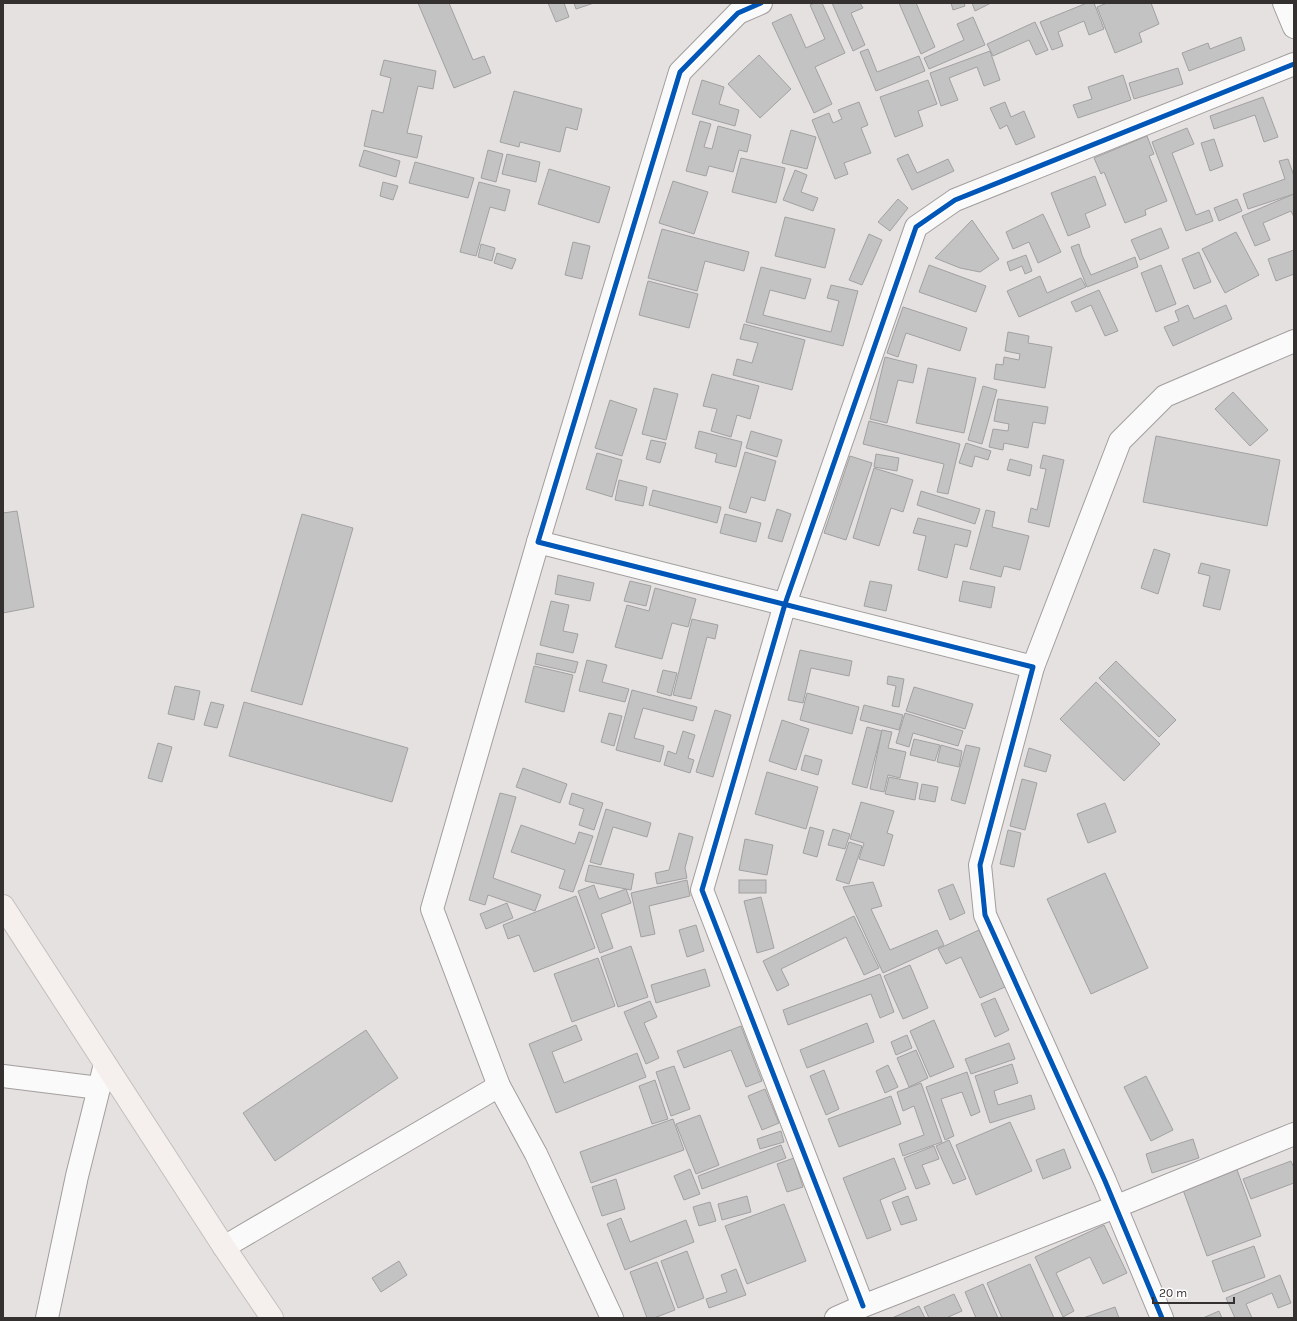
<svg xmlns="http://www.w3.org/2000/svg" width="1297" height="1321" font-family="Karla,sans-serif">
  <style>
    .building { fill: #c4c3c3; stroke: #a2a1a1 }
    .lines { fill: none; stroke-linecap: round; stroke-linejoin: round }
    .minor-casing { stroke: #a29e9d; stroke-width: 24 }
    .major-casing { stroke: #c2c0bf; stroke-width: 24 }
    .minor { stroke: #fbfafa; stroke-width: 22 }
    .major { stroke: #f5efed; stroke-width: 22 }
    .cycleway-casing { stroke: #fff; stroke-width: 8 }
    .cycleway { stroke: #0057b8; stroke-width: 5 }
  </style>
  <rect width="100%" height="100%" fill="#e6e1e1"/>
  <g class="building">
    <path d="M 418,3 L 449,3 L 473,60 L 484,56 L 491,73 L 454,88 Z"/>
    <path d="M 548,3 L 564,3 L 569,17 L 556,22 Z"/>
    <path d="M 574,3 L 594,3 L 576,9 Z"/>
    <path d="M 815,3 L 822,3 L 845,53 L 815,67 L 832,104 L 814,113 L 772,23 L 791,14 L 806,48 L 825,39 L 810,5 Z"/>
    <path d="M 832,3 L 860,3 L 863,8 L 851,13 L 865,45 L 853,51 Z"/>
    <path d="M 899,3 L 916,3 L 935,47 L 921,54 Z"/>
    <path d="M 951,3 L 964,3 L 965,6 L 953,10 Z"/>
    <path d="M 972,3 L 991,3 L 975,11 Z"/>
    <path d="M 1087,3 L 1094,3 L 1104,29 L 1089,35 L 1084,21 L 1058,32 L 1063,46 L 1052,50 L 1040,22 Z"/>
    <path d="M 1107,3 L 1151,3 L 1159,24 L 1139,33 L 1142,42 L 1115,53 L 1097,7 Z"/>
    <path d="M 973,17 L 985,45 L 929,69 L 924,58 L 964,40 L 957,24 Z"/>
    <path d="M 1035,22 L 1048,50 L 1036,55 L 1029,40 L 993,56 L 987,44 Z"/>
    <path d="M 1241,37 L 1245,50 L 1189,71 L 1182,53 L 1208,43 L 1210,49 Z"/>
    <path d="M 868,49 L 877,72 L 919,56 L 925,71 L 876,91 L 860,52 Z"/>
    <path d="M 990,51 L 1000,80 L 984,86 L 977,67 L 949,78 L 958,100 L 941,106 L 930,73 Z"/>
    <path d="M 759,55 L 791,89 L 760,118 L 728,84 Z"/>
    <path d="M 384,60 L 436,71 L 433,89 L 418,86 L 407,133 L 422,136 L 417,158 L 364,146 L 372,110 L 383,113 L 391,78 L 380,75 Z"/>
    <path d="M 1178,68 L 1183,84 L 1134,99 L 1129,83 Z"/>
    <path d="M 1123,75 L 1131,100 L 1078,118 L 1073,105 L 1092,99 L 1088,87 Z"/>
    <path d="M 702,80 L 724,87 L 719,104 L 739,110 L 735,126 L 692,114 Z"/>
    <path d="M 928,80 L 937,104 L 918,111 L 923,126 L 895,137 L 880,97 Z"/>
    <path d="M 514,91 L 582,109 L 577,130 L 566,127 L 560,152 L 520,142 L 519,147 L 500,142 Z"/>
    <path d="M 1263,97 L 1278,137 L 1264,142 L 1255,115 L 1214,129 L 1210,116 Z"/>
    <path d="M 859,102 L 868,125 L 861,128 L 871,153 L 844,163 L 848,174 L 835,179 L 812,120 L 829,113 L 833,123 L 842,119 L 838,110 Z"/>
    <path d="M 1005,102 L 1011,117 L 1024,111 L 1035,137 L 1016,145 L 1007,125 L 1000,129 L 990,108 Z"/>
    <path d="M 700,121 L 711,124 L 704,147 L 712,149 L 718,126 L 751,135 L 747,152 L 739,150 L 733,172 L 709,166 L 706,176 L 686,171 Z"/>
    <path d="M 1187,128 L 1194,144 L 1172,153 L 1196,215 L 1209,210 L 1213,221 L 1186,231 L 1152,142 Z"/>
    <path d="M 791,130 L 816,137 L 807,169 L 782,163 Z"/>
    <path d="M 1147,136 L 1154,154 L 1149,156 L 1167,201 L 1145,210 L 1146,215 L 1125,223 L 1104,172 L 1101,174 L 1094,158 Z"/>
    <path d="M 1214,139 L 1223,166 L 1210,171 L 1201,143 Z"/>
    <path d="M 364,150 L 400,161 L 396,177 L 359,166 Z"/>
    <path d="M 488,150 L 503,154 L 496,182 L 481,178 Z"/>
    <path d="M 507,154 L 540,162 L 536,182 L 502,174 Z"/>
    <path d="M 908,154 L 917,173 L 948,159 L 954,171 L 912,190 L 897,159 Z"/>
    <path d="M 741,158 L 785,168 L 776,203 L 732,192 Z"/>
    <path d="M 1288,159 L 1294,176 L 1294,194 L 1248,209 L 1243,194 L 1285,179 L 1279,161 Z"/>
    <path d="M 415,162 L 474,178 L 468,198 L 409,183 Z"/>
    <path d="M 549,169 L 610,187 L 599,223 L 538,204 Z"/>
    <path d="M 795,170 L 807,175 L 801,192 L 818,198 L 813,211 L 783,200 Z"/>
    <path d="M 1095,176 L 1106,205 L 1085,214 L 1090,227 L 1068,236 L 1051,193 Z"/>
    <path d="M 673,181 L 708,192 L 694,234 L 659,223 Z"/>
    <path d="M 383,182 L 398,186 L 393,200 L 380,196 Z"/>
    <path d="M 479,182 L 510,190 L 505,211 L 490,207 L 476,256 L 460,252 Z"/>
    <path d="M 1294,194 L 1294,217 L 1291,211 L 1263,223 L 1270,240 L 1255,246 L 1242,216 Z"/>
    <path d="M 898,199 L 908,208 L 890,231 L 878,222 Z"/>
    <path d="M 1237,199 L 1242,211 L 1219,221 L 1214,208 Z"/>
    <path d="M 1043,214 L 1061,252 L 1038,263 L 1029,242 L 1013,249 L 1006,232 Z"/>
    <path d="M 785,217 L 835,229 L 825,268 L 775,256 Z"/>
    <path d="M 972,220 L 999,259 L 980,272 L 960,268 L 935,258 Z"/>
    <path d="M 1161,228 L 1169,248 L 1140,260 L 1131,240 Z"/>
    <path d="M 662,229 L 749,252 L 744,271 L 705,261 L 697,291 L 648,278 Z"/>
    <path d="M 1236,232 L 1259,275 L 1225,293 L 1202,249 Z"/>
    <path d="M 869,234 L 882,240 L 862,285 L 849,280 Z"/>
    <path d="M 573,242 L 590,246 L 582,279 L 565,275 Z"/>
    <path d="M 481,244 L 495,248 L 492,261 L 478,257 Z"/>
    <path d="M 1079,244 L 1082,255 L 1091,275 L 1135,257 L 1138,267 L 1087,287 L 1071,247 Z"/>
    <path d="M 1294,250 L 1294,274 L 1276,281 L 1268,259 Z"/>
    <path d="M 1199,252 L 1211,282 L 1194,289 L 1182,259 Z"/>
    <path d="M 497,253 L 516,259 L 512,269 L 494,263 Z"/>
    <path d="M 1026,255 L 1032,271 L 1025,274 L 1022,266 L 1010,271 L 1007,262 Z"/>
    <path d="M 929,265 L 986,286 L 976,312 L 919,292 Z"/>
    <path d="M 1161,265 L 1176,304 L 1156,312 L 1141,273 Z"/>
    <path d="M 761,267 L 811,279 L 805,299 L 770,290 L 763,315 L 831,332 L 839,301 L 827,298 L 831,285 L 858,291 L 843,346 L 746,322 Z"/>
    <path d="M 1040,276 L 1047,293 L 1081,278 L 1086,287 L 1019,317 L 1007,291 Z"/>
    <path d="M 648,281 L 698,294 L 689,328 L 639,315 Z"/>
    <path d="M 1099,290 L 1118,331 L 1105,336 L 1091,305 L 1076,312 L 1071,302 Z"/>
    <path d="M 1188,305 L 1194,319 L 1226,305 L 1232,319 L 1173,346 L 1164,327 L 1179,321 L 1175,311 Z"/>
    <path d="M 903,307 L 967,328 L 960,351 L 906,333 L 898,357 L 887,353 Z"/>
    <path d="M 744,324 L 805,340 L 792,390 L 733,375 L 737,359 L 752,363 L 758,343 L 740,339 Z"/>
    <path d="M 1008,332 L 1029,336 L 1028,343 L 1052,347 L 1045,388 L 994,379 L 996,364 L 1003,365 L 1004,357 L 1019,360 L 1020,354 L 1005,351 Z"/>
    <path d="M 885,357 L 917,365 L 913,383 L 898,380 L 887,423 L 870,419 Z"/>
    <path d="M 928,368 L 976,378 L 964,433 L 916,423 Z"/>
    <path d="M 712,374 L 759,386 L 750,419 L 737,415 L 731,437 L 711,431 L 717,409 L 703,406 Z"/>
    <path d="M 983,386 L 997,390 L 982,444 L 968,440 Z"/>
    <path d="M 654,388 L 678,394 L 666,440 L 642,434 Z"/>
    <path d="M 1233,392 L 1268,430 L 1250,446 L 1215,409 Z"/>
    <path d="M 998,399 L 1048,407 L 1045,424 L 1033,422 L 1028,448 L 1004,443 L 1003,450 L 989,447 L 993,429 L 1008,431 L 1009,424 L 994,421 Z"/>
    <path d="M 610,400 L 637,409 L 622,456 L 595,448 Z"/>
    <path d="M 869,421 L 960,444 L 948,494 L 937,492 L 944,464 L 863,444 Z"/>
    <path d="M 699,431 L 742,442 L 736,467 L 715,462 L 717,454 L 695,448 Z"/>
    <path d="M 751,431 L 782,440 L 777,457 L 746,448 Z"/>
    <path d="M 1156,436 L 1280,460 L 1267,526 L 1143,502 Z"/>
    <path d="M 651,440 L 666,443 L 660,463 L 646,459 Z"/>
    <path d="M 966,443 L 991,451 L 988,460 L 975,456 L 972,467 L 959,463 Z"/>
    <path d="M 745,452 L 776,461 L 765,501 L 751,497 L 746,513 L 729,508 Z"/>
    <path d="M 597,453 L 622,460 L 612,497 L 586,489 Z"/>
    <path d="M 876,454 L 899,458 L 897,471 L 874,467 Z"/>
    <path d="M 1043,455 L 1064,460 L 1049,527 L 1028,522 L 1031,508 L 1037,510 L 1046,469 L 1040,468 Z"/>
    <path d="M 850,456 L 872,463 L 846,540 L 824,533 Z"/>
    <path d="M 1010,459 L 1032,465 L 1030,476 L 1007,470 Z"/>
    <path d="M 874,468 L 913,480 L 903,512 L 891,508 L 879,546 L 853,538 Z"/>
    <path d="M 619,480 L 647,487 L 643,506 L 615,500 Z"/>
    <path d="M 653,490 L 721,507 L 717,523 L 649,505 Z"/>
    <path d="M 921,491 L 980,509 L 975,524 L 917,505 Z"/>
    <path d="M 777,509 L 791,514 L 782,542 L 768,538 Z"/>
    <path d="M 986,510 L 995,512 L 992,527 L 1029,536 L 1020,570 L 1004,566 L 1001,577 L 970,569 Z"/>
    <path d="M 17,511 L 34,607 L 3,613 L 3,513 Z"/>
    <path d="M 302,514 L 353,528 L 302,705 L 251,691 Z"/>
    <path d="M 725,514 L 761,523 L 756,542 L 720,533 Z"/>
    <path d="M 918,518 L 971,531 L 967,547 L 955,544 L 947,578 L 918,570 L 926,536 L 913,533 Z"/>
    <path d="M 1154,549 L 1170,554 L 1158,594 L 1141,588 Z"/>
    <path d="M 1201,563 L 1230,570 L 1220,610 L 1203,606 L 1210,576 L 1198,573 Z"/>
    <path d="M 558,575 L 594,583 L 590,601 L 555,594 Z"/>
    <path d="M 630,581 L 651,586 L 646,606 L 624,601 Z"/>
    <path d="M 870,581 L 892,585 L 886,611 L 864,606 Z"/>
    <path d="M 963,581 L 995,587 L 991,608 L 959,601 Z"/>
    <path d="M 655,588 L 696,599 L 688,627 L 672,623 L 662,659 L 615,647 L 627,605 L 649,611 Z"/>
    <path d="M 551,601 L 569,605 L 563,631 L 578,634 L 573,653 L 540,645 Z"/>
    <path d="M 692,619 L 718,625 L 715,639 L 707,637 L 691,699 L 673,695 Z"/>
    <path d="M 800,650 L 852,661 L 849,676 L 811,668 L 803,703 L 788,700 Z"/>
    <path d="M 537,653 L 578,662 L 575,673 L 535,664 Z"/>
    <path d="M 587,660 L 607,665 L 602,682 L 629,689 L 625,702 L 579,691 Z"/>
    <path d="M 1116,661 L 1176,720 L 1159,737 L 1099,678 Z"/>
    <path d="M 534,666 L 573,675 L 564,712 L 525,702 Z"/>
    <path d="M 663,670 L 677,673 L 671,696 L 657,692 Z"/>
    <path d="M 888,676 L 904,679 L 899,707 L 892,706 L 896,686 L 887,684 Z"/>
    <path d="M 1096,682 L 1160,744 L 1124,781 L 1060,719 Z"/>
    <path d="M 175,686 L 200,691 L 194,720 L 168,714 Z"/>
    <path d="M 914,687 L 973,704 L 965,729 L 906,711 Z"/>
    <path d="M 632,690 L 697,707 L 693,721 L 643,708 L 634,738 L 664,746 L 660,762 L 616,750 Z"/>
    <path d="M 807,693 L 859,707 L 852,734 L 800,720 Z"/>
    <path d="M 211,702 L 224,705 L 217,728 L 204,725 Z"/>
    <path d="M 244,702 L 408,748 L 392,802 L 229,756 Z"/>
    <path d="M 864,705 L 903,715 L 899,730 L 860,720 Z"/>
    <path d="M 715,710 L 731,715 L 713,777 L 696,772 Z"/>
    <path d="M 609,713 L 622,716 L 614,746 L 601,742 Z"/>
    <path d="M 905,713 L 963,731 L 958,746 L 913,733 L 909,747 L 896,743 Z"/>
    <path d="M 782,720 L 809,729 L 796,770 L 769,761 Z"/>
    <path d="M 867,727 L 882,731 L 867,788 L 852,784 Z"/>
    <path d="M 882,730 L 892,732 L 888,748 L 906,752 L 900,778 L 888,775 L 884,792 L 870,789 Z"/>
    <path d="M 683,731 L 695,735 L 688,758 L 694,760 L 690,773 L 664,765 L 668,751 L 676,754 Z"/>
    <path d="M 914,739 L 940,745 L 935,761 L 910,755 Z"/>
    <path d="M 158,743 L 172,747 L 162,782 L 148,778 Z"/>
    <path d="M 941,745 L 962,751 L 959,767 L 937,762 Z"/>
    <path d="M 966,745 L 980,748 L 965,804 L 951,800 Z"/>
    <path d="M 1029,748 L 1051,755 L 1046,772 L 1024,766 Z"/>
    <path d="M 805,755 L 822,760 L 818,775 L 801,770 Z"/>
    <path d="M 523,768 L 567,784 L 560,803 L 516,787 Z"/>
    <path d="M 767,772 L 818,787 L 806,829 L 755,814 Z"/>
    <path d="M 889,777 L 918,783 L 915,800 L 885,794 Z"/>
    <path d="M 1022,779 L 1037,783 L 1025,830 L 1010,826 Z"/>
    <path d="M 922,784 L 938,787 L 935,802 L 919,799 Z"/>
    <path d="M 500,793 L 516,797 L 493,878 L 541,895 L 535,911 L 488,895 L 485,905 L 469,900 Z"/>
    <path d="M 572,793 L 603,803 L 594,830 L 579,825 L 584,809 L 569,804 Z"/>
    <path d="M 861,802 L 894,811 L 887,833 L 893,835 L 884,866 L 859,859 L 864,843 L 850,839 Z"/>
    <path d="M 1105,803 L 1116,832 L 1088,843 L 1077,814 Z"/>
    <path d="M 606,809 L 651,823 L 647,837 L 613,827 L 601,865 L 590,862 Z"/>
    <path d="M 521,825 L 575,844 L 579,832 L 593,836 L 573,892 L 559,888 L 565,870 L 511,852 Z"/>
    <path d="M 810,827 L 824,831 L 817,857 L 803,853 Z"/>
    <path d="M 833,829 L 850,834 L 845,849 L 828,845 Z"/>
    <path d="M 1008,830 L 1021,833 L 1014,867 L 1000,864 Z"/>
    <path d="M 679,833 L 693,837 L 685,868 L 687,878 L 657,884 L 655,873 L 669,870 Z"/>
    <path d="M 745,839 L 773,845 L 767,875 L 739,870 Z"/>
    <path d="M 849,842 L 862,846 L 849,884 L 836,880 Z"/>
    <path d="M 589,865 L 634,874 L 631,890 L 585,881 Z"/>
    <path d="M 1105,873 L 1148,968 L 1091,994 L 1047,899 Z"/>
    <path d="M 687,880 L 690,896 L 649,906 L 655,934 L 641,937 L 631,893 Z"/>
    <rect x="739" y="880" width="27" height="13"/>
    <path d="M 873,882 L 882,906 L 871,909 L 890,950 L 937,930 L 944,945 L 883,973 L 843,887 Z"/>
    <path d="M 953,884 L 965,913 L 950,920 L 938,890 Z"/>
    <path d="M 594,885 L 599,899 L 626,889 L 631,903 L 601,914 L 613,948 L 600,953 L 578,891 Z"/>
    <path d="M 576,896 L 595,948 L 534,972 L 519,935 L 508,939 L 503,925 Z"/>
    <path d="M 761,897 L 774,948 L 757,953 L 744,901 Z"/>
    <path d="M 507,903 L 513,918 L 486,929 L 480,914 Z"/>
    <path d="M 854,916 L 879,968 L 864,975 L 846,937 L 781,969 L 789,985 L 777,991 L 763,961 Z"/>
    <path d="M 696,925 L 704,951 L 687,957 L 679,930 Z"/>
    <path d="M 979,930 L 1005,987 L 980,998 L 961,957 L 946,964 L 938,949 Z"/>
    <path d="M 631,946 L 648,997 L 618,1007 L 601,957 Z"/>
    <path d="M 598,958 L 615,1006 L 572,1022 L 554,974 Z"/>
    <path d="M 910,965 L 928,1008 L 903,1019 L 884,976 Z"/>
    <path d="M 705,969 L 710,986 L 656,1003 L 651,985 Z"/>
    <path d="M 880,974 L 894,1012 L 880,1018 L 871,994 L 788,1025 L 783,1010 Z"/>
    <path d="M 995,998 L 1009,1030 L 995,1037 L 981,1004 Z"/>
    <path d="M 650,1001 L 657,1017 L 644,1023 L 659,1058 L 646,1064 L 624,1012 Z"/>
    <path d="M 934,1020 L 954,1067 L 930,1077 L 910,1031 Z"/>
    <path d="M 867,1023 L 874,1042 L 807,1068 L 800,1050 Z"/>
    <path d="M 576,1025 L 582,1040 L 552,1052 L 564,1083 L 637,1053 L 646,1077 L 556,1113 L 529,1044 Z"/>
    <path d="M 741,1026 L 762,1081 L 746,1087 L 731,1050 L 684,1068 L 677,1051 Z"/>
    <path d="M 366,1030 L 398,1078 L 275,1161 L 243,1113 Z"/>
    <path d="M 907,1035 L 912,1048 L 896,1055 L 891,1042 Z"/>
    <path d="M 1009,1043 L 1015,1059 L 971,1074 L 965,1059 Z"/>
    <path d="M 916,1050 L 928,1078 L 909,1087 L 897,1058 Z"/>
    <path d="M 1012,1064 L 1018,1083 L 994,1091 L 998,1105 L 1031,1095 L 1035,1109 L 990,1123 L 975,1076 Z"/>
    <path d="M 888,1065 L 898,1087 L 885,1093 L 876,1071 Z"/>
    <path d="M 674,1066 L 690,1109 L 671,1116 L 656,1072 Z"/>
    <path d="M 824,1070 L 839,1109 L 826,1115 L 810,1076 Z"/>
    <path d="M 967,1072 L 980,1112 L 971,1116 L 962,1092 L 941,1099 L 954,1136 L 945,1140 L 926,1087 Z"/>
    <path d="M 1146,1076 L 1173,1130 L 1151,1141 L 1124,1087 Z"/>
    <path d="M 655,1080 L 668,1119 L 652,1124 L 639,1086 Z"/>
    <path d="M 921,1083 L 942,1142 L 903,1156 L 899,1144 L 924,1135 L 914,1106 L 903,1111 L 897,1092 Z"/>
    <path d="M 765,1089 L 779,1123 L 762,1130 L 748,1096 Z"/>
    <path d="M 891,1096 L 901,1124 L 839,1147 L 828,1119 Z"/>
    <path d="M 700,1115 L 719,1165 L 696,1174 L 676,1124 Z"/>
    <path d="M 673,1119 L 684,1150 L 591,1183 L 580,1152 Z"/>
    <path d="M 1010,1122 L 1032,1171 L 976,1195 L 956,1145 Z"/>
    <path d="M 781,1131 L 784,1142 L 760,1149 L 757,1139 Z"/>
    <path d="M 1193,1139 L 1199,1158 L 1152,1173 L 1146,1154 Z"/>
    <path d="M 949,1140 L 966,1179 L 953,1184 L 936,1146 Z"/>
    <path d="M 781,1145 L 786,1158 L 702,1189 L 698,1176 Z"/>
    <path d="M 934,1146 L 939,1159 L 922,1165 L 930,1184 L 916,1189 L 904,1158 Z"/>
    <path d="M 1064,1149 L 1071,1168 L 1043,1179 L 1036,1160 Z"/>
    <path d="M 794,1158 L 803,1187 L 787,1192 L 777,1164 Z"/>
    <path d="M 894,1158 L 906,1189 L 880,1200 L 891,1230 L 867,1239 L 843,1178 Z"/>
    <path d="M 1291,1161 L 1294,1168 L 1294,1183 L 1251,1199 L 1243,1179 Z"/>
    <path d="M 1236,1167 L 1261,1236 L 1207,1256 L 1182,1187 Z"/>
    <path d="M 690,1169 L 700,1194 L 684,1200 L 674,1176 Z"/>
    <path d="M 616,1179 L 625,1209 L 602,1216 L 592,1187 Z"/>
    <path d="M 747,1196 L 751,1212 L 722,1220 L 718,1204 Z"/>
    <path d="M 908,1196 L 917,1220 L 901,1225 L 892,1202 Z"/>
    <path d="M 710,1202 L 716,1221 L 699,1226 L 693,1207 Z"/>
    <path d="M 784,1204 L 806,1261 L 747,1284 L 725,1226 Z"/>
    <path d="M 621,1218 L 630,1242 L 686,1220 L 694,1242 L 625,1270 L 607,1224 Z"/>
    <path d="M 1104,1225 L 1127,1273 L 1103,1284 L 1090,1257 L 1056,1273 L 1074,1311 L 1063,1317 L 1035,1257 Z"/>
    <path d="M 1254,1246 L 1265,1277 L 1223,1292 L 1212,1261 Z"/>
    <path d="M 687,1251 L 704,1298 L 678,1308 L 661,1261 Z"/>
    <path d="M 399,1261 L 407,1275 L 381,1292 L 372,1278 Z"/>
    <path d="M 657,1262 L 675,1310 L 654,1318 L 647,1318 L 630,1272 Z"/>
    <path d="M 1030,1264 L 1054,1318 L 1002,1318 L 987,1283 Z"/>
    <path d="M 736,1269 L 746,1295 L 709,1308 L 706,1299 L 727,1292 L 721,1275 Z"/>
    <path d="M 1280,1275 L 1291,1303 L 1278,1308 L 1272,1293 L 1246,1304 L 1252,1318 L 1235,1318 L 1226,1298 Z"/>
    <path d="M 983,1284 L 998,1318 L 976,1318 L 965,1292 Z"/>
    <path d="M 954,1294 L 962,1311 L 946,1318 L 929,1318 L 924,1307 Z"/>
    <path d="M 919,1306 L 925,1318 L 892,1318 Z"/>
    <path d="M 1115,1307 L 1119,1318 L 1083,1318 Z"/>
    <path d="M 1219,1311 L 1222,1318 L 1203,1318 Z"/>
  </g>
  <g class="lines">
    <g class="minor-casing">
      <g id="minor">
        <path d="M 761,3 L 738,13 L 680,72 L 538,542 L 1033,667 L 980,865 L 985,915 L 1105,1181 L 1162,1318"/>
        <path d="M 1284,3 L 1294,27"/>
        <path d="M 538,542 L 432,909 L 499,1086 L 536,1154 L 612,1318"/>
        <path d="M 1033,667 L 1120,441 L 1165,396 L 1294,341"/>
        <path d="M 3,1076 L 99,1088"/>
        <path d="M 224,1247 L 499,1086"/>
        <path d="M 863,1306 L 702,890 L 785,604 L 916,227 L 955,200 L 1294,64"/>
        <path d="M 47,1318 L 77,1176 L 105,1064"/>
        <path d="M 836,1318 L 863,1306 L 1115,1207 L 1294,1134"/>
      </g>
    </g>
    <g class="major-casing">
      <path id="major" d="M 3,906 L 224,1247 L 272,1318"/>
    </g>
    <use href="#minor" class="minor"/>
    <use href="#major" class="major"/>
    <g class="cycleway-casing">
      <g id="cycleway">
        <path d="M 761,3 L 738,13 L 680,72 L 538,542 L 1033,667 L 980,865 L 985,915 L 1105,1181 L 1162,1318"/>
        <path d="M 863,1306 L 702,890 L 785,604 L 916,227 L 955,200 L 1294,64"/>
      </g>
    </g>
    <use href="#cycleway" class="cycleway"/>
  </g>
  <rect width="1297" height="1321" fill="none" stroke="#33302f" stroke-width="8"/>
  <path d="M1153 1297v6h81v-6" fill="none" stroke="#33302f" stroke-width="2"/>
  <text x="1159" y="1297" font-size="12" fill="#33302f" stroke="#ffffff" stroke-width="3" paint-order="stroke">20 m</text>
</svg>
